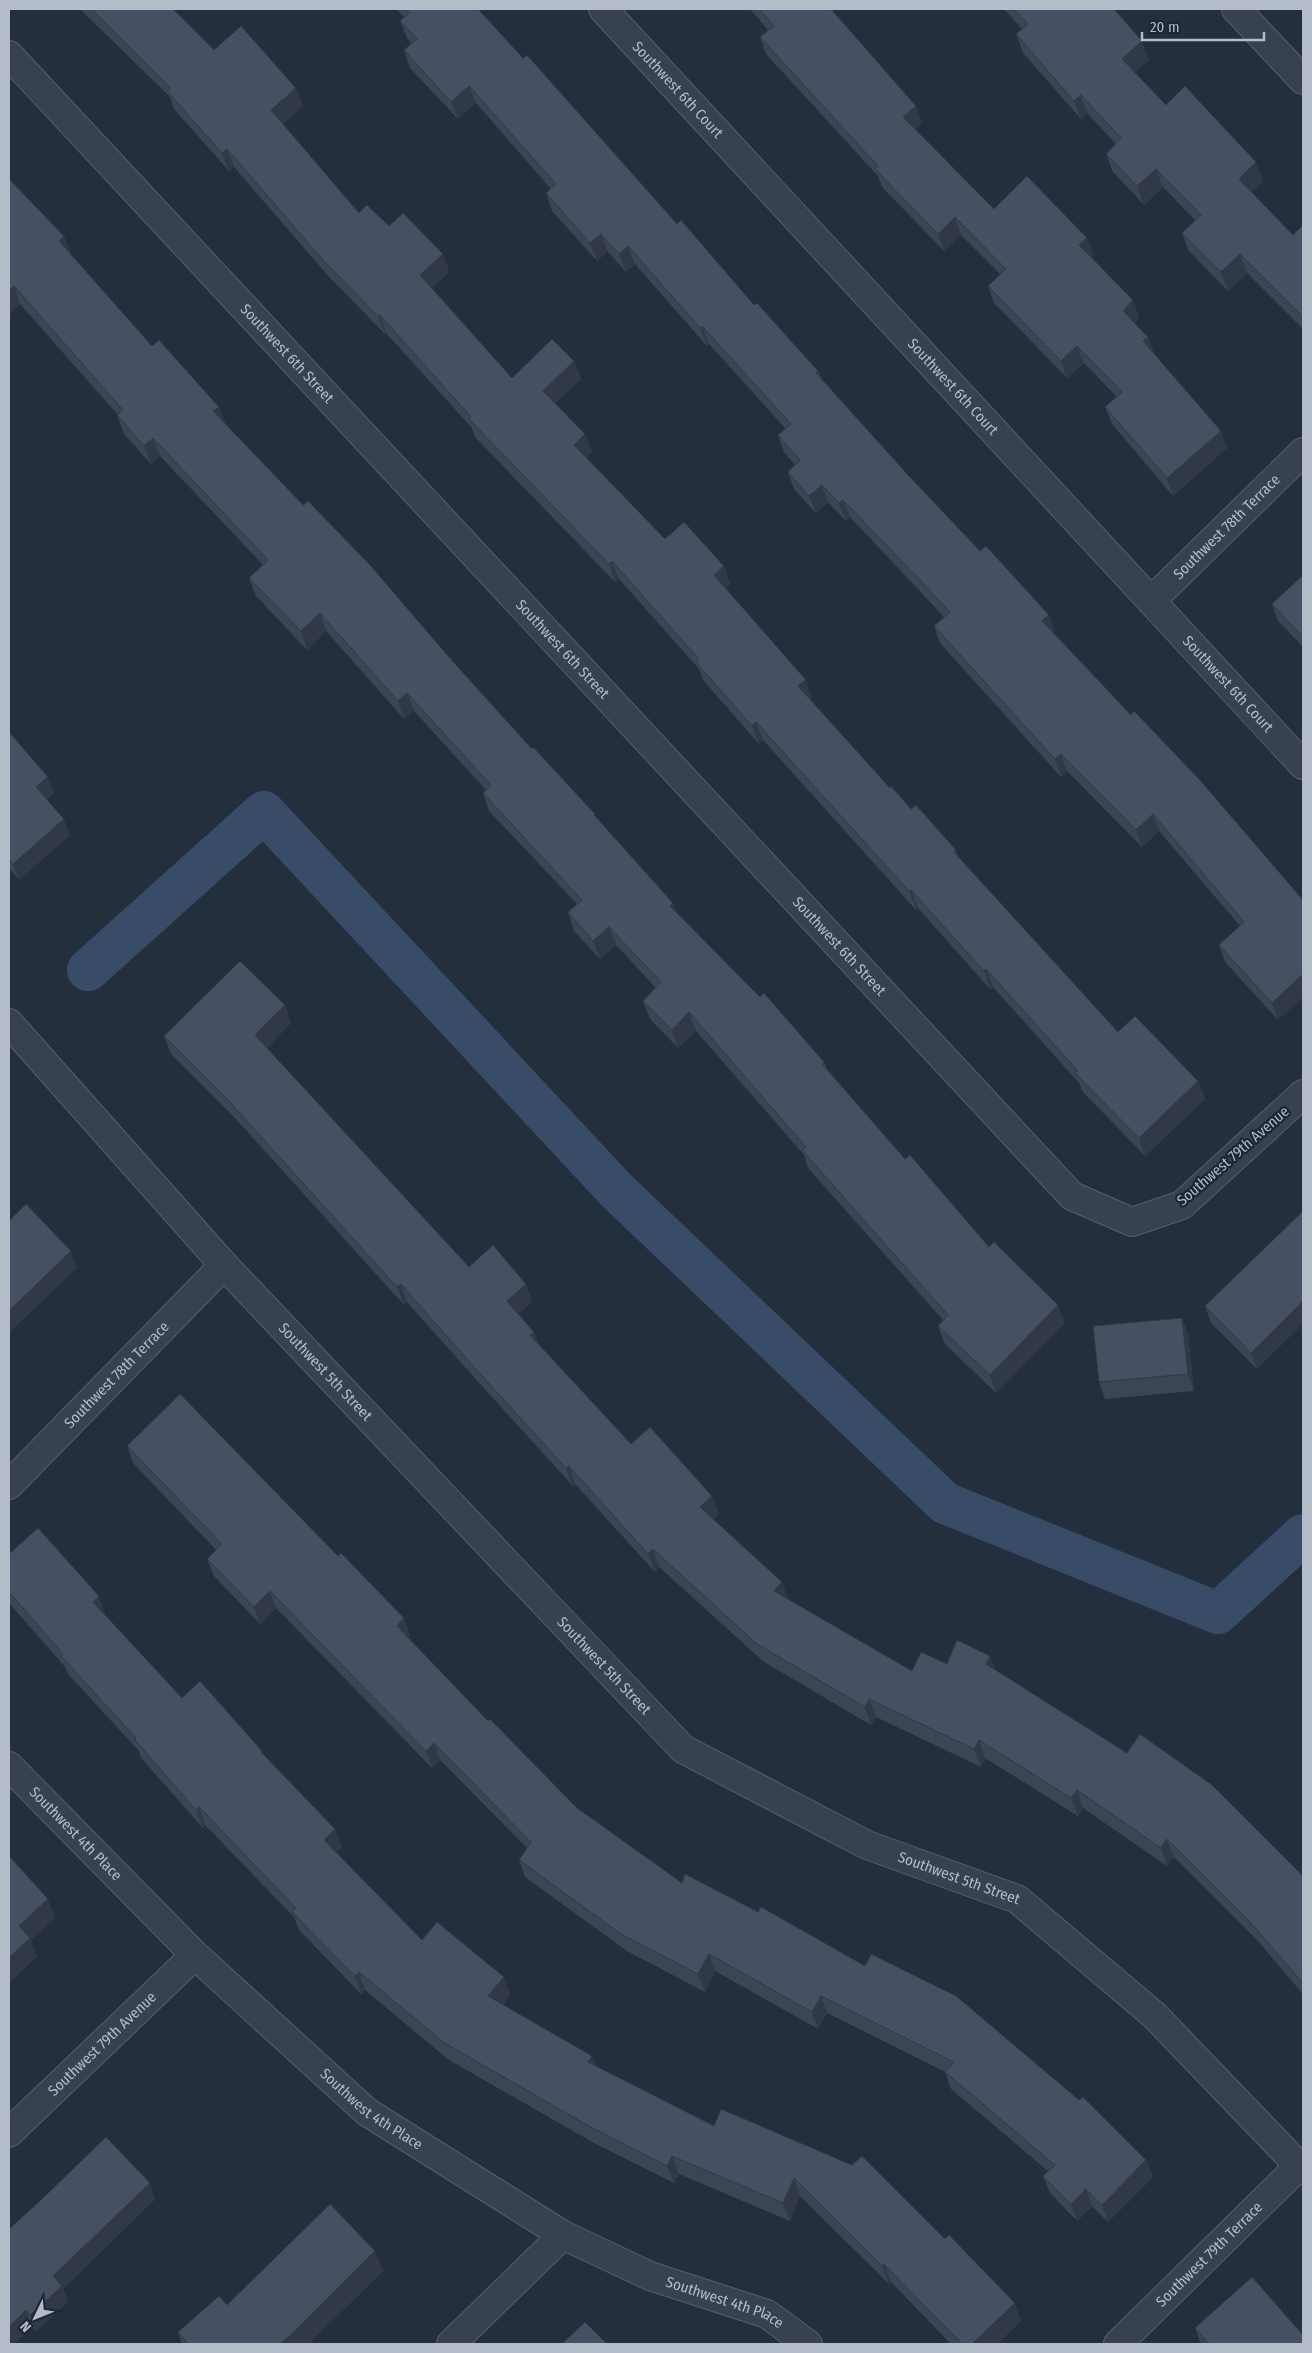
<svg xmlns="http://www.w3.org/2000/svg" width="1312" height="2353" font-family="'Fira Sans Condensed',sans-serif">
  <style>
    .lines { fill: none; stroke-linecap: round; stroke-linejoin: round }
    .canal { stroke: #394c67; stroke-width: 42 }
    .minor-casing { stroke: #565f6c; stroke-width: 30 }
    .minor { stroke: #38414e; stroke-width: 28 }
    .wall { fill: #3b4654 }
    .shaded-wall { fill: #303945 }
    .building { fill: #455162; stroke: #303945 }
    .labels { text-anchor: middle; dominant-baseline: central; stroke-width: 4.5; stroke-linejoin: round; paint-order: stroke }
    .street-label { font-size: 15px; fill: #b4bcc9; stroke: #1d2633 }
  </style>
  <rect width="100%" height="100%" fill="#242f3e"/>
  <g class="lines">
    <path class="canal" d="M 88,970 L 264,812 L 617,1191 L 945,1503 L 1218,1613 L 1303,1535"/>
    <g class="minor-casing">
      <g id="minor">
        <path id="s1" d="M 603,9 L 1303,765"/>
        <path d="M 1236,9 L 1303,80"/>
        <path id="s2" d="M 9,55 L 1072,1196 L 1132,1222 L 1182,1205 L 1303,1094"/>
        <path id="s3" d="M 1151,601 L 1303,452"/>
        <path id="s4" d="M 9,1023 L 224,1265 L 683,1749 L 867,1845 L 1017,1899 L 1154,2015 L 1303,2170"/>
        <path id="s5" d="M 9,1485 L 224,1265"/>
        <path id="s6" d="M 9,1766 L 195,1955 L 367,2112 L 563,2235 L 650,2276 L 767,2314 L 808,2344"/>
        <path id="s7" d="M 9,2133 L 195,1955"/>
        <path d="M 451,2344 L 563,2235"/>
        <path id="s8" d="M 1118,2344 L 1299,2166"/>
      </g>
    </g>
    <use href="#minor" class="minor"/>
  </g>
  <g class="wall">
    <path d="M 80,9 L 173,9 L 214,50 L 296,88 L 303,106 L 283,124 L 359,213 L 389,226 L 443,254 L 449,272 L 432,288 L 512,378 L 574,361 L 581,379 L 555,403 L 585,434 L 592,452 L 586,457 L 665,539 L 724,566 L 730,584 L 726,588 L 812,698 L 810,699 L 890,788 L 911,809 L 956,850 L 959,858 L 1118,1032 L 1198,1081 L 1205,1099 L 1145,1156 L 1082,1091 L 1079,1083 L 993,987 L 990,989 L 918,908 L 916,910 L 763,740 L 759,744 L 703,680 L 699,669 L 619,579 L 615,582 L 475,437 L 472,428 L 386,333 L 385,334 L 330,278 L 234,167 L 229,171 L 174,109 L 170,97 Z"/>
    <path d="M 396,9 L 478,9 L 523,58 L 677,224 L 754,305 L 818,371 L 821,378 L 908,475 L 980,551 L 1049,615 L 1055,632 L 1054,633 L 1131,715 L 1199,779 L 1278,1020 L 1225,962 L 1219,945 L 1240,926 L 1159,831 L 1142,847 L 1067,771 L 1061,777 L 940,643 L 934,626 L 944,617 L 850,517 L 846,521 L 828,502 L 816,513 L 794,489 L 788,472 L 795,465 L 784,452 L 778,435 L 785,428 L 709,344 L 707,346 L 635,264 L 626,272 L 607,251 L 597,261 L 552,211 L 546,193 L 551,189 L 476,103 L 458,119 L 410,68 L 404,50 L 412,44 L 407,38 L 400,21 L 404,17 Z"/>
    <path d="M 750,9 L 831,9 L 922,123 L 915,129 L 994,209 L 1087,238 L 1093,255 L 1091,257 L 1133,300 L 1139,318 L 1134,323 L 1148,337 L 1154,354 L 1227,448 L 1173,496 L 1112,424 L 1105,407 L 1117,397 L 1084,363 L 1067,378 L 994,303 L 988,286 L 1000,274 L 961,235 L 944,251 L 882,187 L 878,176 L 766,54 L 760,37 L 768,30 Z"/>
    <path d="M 1004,9 L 1114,9 L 1149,60 L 1134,72 L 1166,105 L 1263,181 L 1251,192 L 1293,235 L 1303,225 L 1303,329 L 1247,273 L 1228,291 L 1189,251 L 1182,233 L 1195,220 L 1163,187 L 1144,205 L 1113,172 L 1106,154 L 1116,144 L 1087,113 L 1081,119 L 1023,53 L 1016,34 L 1022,29 Z"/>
    <path d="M 9,179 L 64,236 L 71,254 L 152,346 L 219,407 L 225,423 L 448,656 L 532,749 L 597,819 L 677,913 L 824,1062 L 827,1069 L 905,1159 L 989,1247 L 1065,1323 L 996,1393 L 945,1344 L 938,1326 L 943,1320 L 808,1168 L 804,1155 L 696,1031 L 678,1048 L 650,1019 L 643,1001 L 656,988 L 616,945 L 600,959 L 574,931 L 568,912 L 577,904 L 489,811 L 483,793 L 486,790 L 414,711 L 404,719 L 326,631 L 307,650 L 256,596 L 249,578 L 263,565 L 160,456 L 151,464 L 124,434 L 117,415 L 118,415 L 20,304 L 9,315 Z"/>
    <path d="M 1303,575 L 1303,647 L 1278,621 L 1272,604 Z"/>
    <path d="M 9,732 L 54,793 L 47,799 L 70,835 L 19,880 L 9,868 Z"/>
    <path d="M 285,1005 L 291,1023 L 267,1048 L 469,1267 L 526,1284 L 532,1302 L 518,1314 L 534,1332 L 538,1343 L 631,1444 L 719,1514 L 713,1519 L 789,1600 L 912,1671 L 990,1656 L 995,1670 L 1303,1876 L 1303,1994 L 1256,1939 L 1174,1857 L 1167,1866 L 1083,1808 L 1078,1816 L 985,1758 L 981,1767 L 876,1717 L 871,1725 L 764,1662 L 659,1567 L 655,1572 L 575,1484 L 573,1486 L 481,1385 L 407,1302 L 404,1305 L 234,1117 L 171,1054 L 164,1036 Z"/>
    <path d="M 1303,1211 L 1257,1369 L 1211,1323 L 1205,1306 Z"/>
    <path d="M 1182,1318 L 1188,1334 L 1194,1391 L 1105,1399 L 1099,1382 Z"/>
    <path d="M 127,1446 L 338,1556 L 404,1618 L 410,1635 L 408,1638 L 488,1721 L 577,1808 L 682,1883 L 1146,2160 L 1153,2177 L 1108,2222 L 1092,2206 L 1077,2221 L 1050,2193 L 1043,2176 L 1048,2171 L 951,2089 L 945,2072 L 827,2013 L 818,2029 L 715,1971 L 705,1992 L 627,1951 L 525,1877 L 519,1860 L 527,1848 L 440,1760 L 432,1768 L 276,1608 L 260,1624 L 214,1576 L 207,1559 L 216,1550 L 133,1463 Z"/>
    <path d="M 9,1554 L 105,1614 L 105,1615 L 182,1698 L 264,1755 L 335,1829 L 342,1847 L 336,1852 L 422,1940 L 510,1995 L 503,2005 L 592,2056 L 596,2066 L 714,2126 L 1021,2321 L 997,2344 L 951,2344 L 891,2282 L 889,2284 L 800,2196 L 790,2221 L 679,2174 L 674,2183 L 594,2143 L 449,2060 L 365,1990 L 361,1994 L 299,1930 L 294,1917 L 205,1825 L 203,1828 L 141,1758 L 139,1751 L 68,1674 L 65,1667 L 9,1603 Z"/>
    <path d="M 155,2199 L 63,2289 L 68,2302 L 36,2331 L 32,2327 L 14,2344 L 9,2229 Z"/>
    <path d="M 383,2271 L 308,2344 L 182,2344 L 178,2332 L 227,2305 Z"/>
    <path d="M 1195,2328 L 1303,2344 L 1201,2344 Z"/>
  </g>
  <g class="shaded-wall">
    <path d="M 1142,41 L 1149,60 L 1128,78 L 1122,59 Z"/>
    <path d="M 469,86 L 476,103 L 458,119 L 451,102 Z"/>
    <path d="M 296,88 L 303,106 L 278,128 L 271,110 Z"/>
    <path d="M 1081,95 L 1087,113 L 1081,119 L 1074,101 Z"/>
    <path d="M 916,106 L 922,123 L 910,134 L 903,117 Z"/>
    <path d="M 227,149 L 234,167 L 229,171 L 222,153 Z"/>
    <path d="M 1256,162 L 1263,181 L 1246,198 L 1239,179 Z"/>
    <path d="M 1156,169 L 1163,187 L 1144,205 L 1137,186 Z"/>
    <path d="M 955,217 L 961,235 L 944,251 L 938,234 Z"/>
    <path d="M 601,234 L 607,251 L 597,261 L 590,243 Z"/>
    <path d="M 64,236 L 71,254 L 59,241 Z"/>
    <path d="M 1087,238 L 1093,255 L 1085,263 L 1079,245 Z"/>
    <path d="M 628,246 L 635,264 L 626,272 L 619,254 Z"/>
    <path d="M 443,254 L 449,272 L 427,293 L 420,275 Z"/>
    <path d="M 1240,254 L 1247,273 L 1228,291 L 1221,272 Z"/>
    <path d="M 14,286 L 20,304 L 9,315 L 9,290 Z"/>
    <path d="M 1133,300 L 1139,318 L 1129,328 L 1123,311 Z"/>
    <path d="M 380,315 L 386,333 L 385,334 L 378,316 Z"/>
    <path d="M 702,326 L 709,344 L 707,346 L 700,328 Z"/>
    <path d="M 1148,337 L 1154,354 L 1143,341 Z"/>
    <path d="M 1077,346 L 1084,363 L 1067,378 L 1061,361 Z"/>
    <path d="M 574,361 L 581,379 L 549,409 L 543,391 Z"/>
    <path d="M 219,407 L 225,425 L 213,411 Z"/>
    <path d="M 1221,431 L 1227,448 L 1173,496 L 1167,478 Z"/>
    <path d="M 585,434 L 592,452 L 581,463 L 574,445 Z"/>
    <path d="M 153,438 L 160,456 L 151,464 L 144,446 Z"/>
    <path d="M 822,485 L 828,502 L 816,513 L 809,496 Z"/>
    <path d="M 843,500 L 850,517 L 846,521 L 839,503 Z"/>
    <path d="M 612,561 L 619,579 L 615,582 L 609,564 Z"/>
    <path d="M 724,566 L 730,584 L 720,593 L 714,575 Z"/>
    <path d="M 320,613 L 326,631 L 307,650 L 301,631 Z"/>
    <path d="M 1049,615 L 1055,632 L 1048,638 L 1042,621 Z"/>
    <path d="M 806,680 L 812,698 L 805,704 L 798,686 Z"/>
    <path d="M 407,693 L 414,711 L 404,719 L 398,701 Z"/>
    <path d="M 756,722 L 763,740 L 759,744 L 752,726 Z"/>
    <path d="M 1061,754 L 1067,771 L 1061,777 L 1055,759 Z"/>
    <path d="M 48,777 L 54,793 L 42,804 L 36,787 Z"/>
    <path d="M 1153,814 L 1159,831 L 1142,847 L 1136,830 Z"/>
    <path d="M 64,819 L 70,835 L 19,880 L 13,864 Z"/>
    <path d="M 956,850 L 963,868 L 954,852 Z"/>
    <path d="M 911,890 L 918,908 L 916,910 L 910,892 Z"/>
    <path d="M 673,903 L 680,921 L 670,906 Z"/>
    <path d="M 609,927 L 616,945 L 600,959 L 593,941 Z"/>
    <path d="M 986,969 L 993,987 L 990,989 L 984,971 Z"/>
    <path d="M 1303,974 L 1303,998 L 1278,1020 L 1272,1003 Z"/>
    <path d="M 285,1005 L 291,1023 L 262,1053 L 255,1035 Z"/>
    <path d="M 689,1012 L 696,1031 L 678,1048 L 672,1030 Z"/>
    <path d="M 1198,1081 L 1205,1099 L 1145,1156 L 1139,1138 Z"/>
    <path d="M 71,1251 L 77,1268 L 9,1333 L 9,1311 Z"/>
    <path d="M 401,1284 L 407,1302 L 404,1305 L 397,1287 Z"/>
    <path d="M 526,1284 L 532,1302 L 513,1319 L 507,1301 Z"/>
    <path d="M 1303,1301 L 1303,1324 L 1257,1369 L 1251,1353 Z"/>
    <path d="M 1058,1305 L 1065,1323 L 996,1393 L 990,1375 Z"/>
    <path d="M 1182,1318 L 1188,1334 L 1194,1391 L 1188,1374 Z"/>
    <path d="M 534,1332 L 540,1350 L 530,1335 Z"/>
    <path d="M 569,1466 L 575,1484 L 573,1486 L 566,1468 Z"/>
    <path d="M 712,1496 L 719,1514 L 706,1525 L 700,1507 Z"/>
    <path d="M 653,1549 L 659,1567 L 655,1572 L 648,1554 Z"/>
    <path d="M 782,1582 L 789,1600 L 774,1591 Z"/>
    <path d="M 270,1591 L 276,1608 L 260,1624 L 254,1607 Z"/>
    <path d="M 99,1596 L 105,1614 L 99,1620 L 93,1602 Z"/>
    <path d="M 404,1618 L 410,1635 L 403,1643 L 397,1626 Z"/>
    <path d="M 990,1656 L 996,1674 L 986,1664 Z"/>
    <path d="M 869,1699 L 876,1717 L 871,1725 L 865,1707 Z"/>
    <path d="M 979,1740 L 985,1758 L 981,1767 L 974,1749 Z"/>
    <path d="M 434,1743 L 440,1760 L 432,1768 L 426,1751 Z"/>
    <path d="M 1077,1790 L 1083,1808 L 1078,1816 L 1071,1798 Z"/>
    <path d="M 199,1807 L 205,1825 L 203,1828 L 196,1810 Z"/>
    <path d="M 335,1829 L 342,1847 L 331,1858 L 324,1840 Z"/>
    <path d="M 1167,1839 L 1174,1857 L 1167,1866 L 1161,1848 Z"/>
    <path d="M 48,1899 L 55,1918 L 31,1940 L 37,1957 L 9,1983 L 9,1958 L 19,1926 Z"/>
    <path d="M 709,1954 L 715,1971 L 705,1992 L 698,1974 Z"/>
    <path d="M 359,1972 L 365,1990 L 361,1994 L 355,1976 Z"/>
    <path d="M 504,1977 L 510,1995 L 495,2014 L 488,1996 Z"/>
    <path d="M 821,1996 L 827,2013 L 818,2029 L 812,2012 Z"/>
    <path d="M 592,2056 L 599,2074 L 588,2062 Z"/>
    <path d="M 672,2156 L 679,2174 L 674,2183 L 667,2166 Z"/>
    <path d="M 1146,2160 L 1153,2177 L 1108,2222 L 1102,2205 Z"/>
    <path d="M 794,2178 L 800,2196 L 790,2221 L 783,2203 Z"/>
    <path d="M 150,2183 L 155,2199 L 63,2289 L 68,2302 L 36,2331 L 30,2315 L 53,2276 Z"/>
    <path d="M 1086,2189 L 1092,2206 L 1077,2221 L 1071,2204 Z"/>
    <path d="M 375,2251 L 383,2271 L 308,2344 L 280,2344 Z"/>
    <path d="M 884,2264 L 891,2282 L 889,2284 L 882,2266 Z"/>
    <path d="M 1015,2303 L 1021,2321 L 997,2344 L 972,2344 Z"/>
    <path d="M 26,2310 L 32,2327 L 14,2344 L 9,2344 L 9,2327 Z"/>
  </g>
  <g class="building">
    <path d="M 92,9 L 173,9 L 214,50 L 241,26 L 296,88 L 271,110 L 359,213 L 367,205 L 389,226 L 403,213 L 443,254 L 420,275 L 512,378 L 552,339 L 574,361 L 543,391 L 585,434 L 574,445 L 665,539 L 684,522 L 724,566 L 714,575 L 806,680 L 798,686 L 890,788 L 891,786 L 911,809 L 916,805 L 956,850 L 954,852 L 1118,1032 L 1135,1016 L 1198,1081 L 1139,1138 L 1075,1073 L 1078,1071 L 986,969 L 984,971 L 911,890 L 910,892 L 756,722 L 752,726 L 696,662 L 699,659 L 612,561 L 609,564 L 469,419 L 471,417 L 380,315 L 378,316 L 323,260 L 227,149 L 222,153 L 167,91 L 171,88 Z"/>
    <path d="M 405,9 L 478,9 L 523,58 L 527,55 L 677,224 L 681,220 L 754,305 L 757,303 L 818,371 L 816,373 L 908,475 L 980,551 L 986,546 L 1049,615 L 1042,621 L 1131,715 L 1134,711 L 1199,779 L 1303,900 L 1303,974 L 1272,1003 L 1219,945 L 1244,922 L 1153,814 L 1136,830 L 1061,754 L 1055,759 L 934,626 L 950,612 L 922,582 L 843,500 L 839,503 L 822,485 L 809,496 L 788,472 L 800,460 L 778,435 L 791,424 L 702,326 L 700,328 L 628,246 L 619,254 L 601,234 L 590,243 L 546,193 L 556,184 L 469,86 L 451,102 L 404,50 L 417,39 L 400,21 L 409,13 Z"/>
    <path d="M 759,9 L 831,9 L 916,106 L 903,117 L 994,209 L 1027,176 L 1087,238 L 1079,245 L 1133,300 L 1123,311 L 1148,337 L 1143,341 L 1221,431 L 1167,478 L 1105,407 L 1122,392 L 1077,346 L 1061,361 L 988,286 L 1006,269 L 955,217 L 938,234 L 875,169 L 878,166 L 760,37 L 774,26 Z"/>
    <path d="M 1014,9 L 1114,9 L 1142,41 L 1122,59 L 1166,105 L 1185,86 L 1256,162 L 1239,179 L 1293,235 L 1303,225 L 1303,317 L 1240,254 L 1221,272 L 1182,233 L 1201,215 L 1156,169 L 1137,186 L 1106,154 L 1121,138 L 1081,95 L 1074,101 L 1016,34 L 1028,24 Z"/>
    <path d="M 9,179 L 64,236 L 59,241 L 152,346 L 159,340 L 219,407 L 213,411 L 303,505 L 308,501 L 370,565 L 448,656 L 532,749 L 533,747 L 595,814 L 594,815 L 673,903 L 670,906 L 760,997 L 764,993 L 824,1062 L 822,1064 L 905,1159 L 910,1155 L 989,1247 L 994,1242 L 1058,1305 L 990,1375 L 938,1326 L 948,1315 L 802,1150 L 806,1147 L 689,1012 L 672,1030 L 643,1001 L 661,982 L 609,927 L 593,941 L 568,912 L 582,900 L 483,793 L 491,785 L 407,693 L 398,701 L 320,613 L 301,631 L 249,578 L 268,560 L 153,438 L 144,446 L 117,415 L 123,410 L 14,286 L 9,290 Z"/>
    <path d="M 1303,575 L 1303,637 L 1272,604 Z"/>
    <path d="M 9,732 L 48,777 L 36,787 L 64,819 L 13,864 L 9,859 Z"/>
    <path d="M 240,961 L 285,1005 L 255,1035 L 469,1267 L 493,1245 L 526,1284 L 507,1301 L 534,1332 L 530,1335 L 631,1444 L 650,1427 L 712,1496 L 700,1507 L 782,1582 L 774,1591 L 912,1671 L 921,1652 L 947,1664 L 957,1640 L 990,1656 L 986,1664 L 1127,1753 L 1140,1734 L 1212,1785 L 1303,1876 L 1303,1983 L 1249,1921 L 1167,1839 L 1161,1848 L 1077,1790 L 1071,1798 L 979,1740 L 974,1749 L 869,1699 L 865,1707 L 757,1644 L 653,1549 L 648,1554 L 569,1466 L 566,1468 L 474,1367 L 401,1284 L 397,1287 L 227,1099 L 164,1036 Z"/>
    <path d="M 26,1204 L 71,1251 L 9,1311 L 9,1221 Z"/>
    <path d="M 1303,1211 L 1303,1301 L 1251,1353 L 1205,1306 Z"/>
    <path d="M 1182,1318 L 1188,1374 L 1099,1382 L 1093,1326 Z"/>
    <path d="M 180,1394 L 338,1556 L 341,1553 L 404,1618 L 397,1626 L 488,1721 L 490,1719 L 577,1808 L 682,1883 L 685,1874 L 758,1912 L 761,1907 L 865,1966 L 871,1954 L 956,1996 L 1079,2100 L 1083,2097 L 1146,2160 L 1102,2205 L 1086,2189 L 1071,2204 L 1043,2176 L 1055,2165 L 945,2072 L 954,2062 L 821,1996 L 812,2012 L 709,1954 L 698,1974 L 621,1934 L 519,1860 L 531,1842 L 434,1743 L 426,1751 L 270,1591 L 254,1607 L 207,1559 L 222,1544 L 127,1446 Z"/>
    <path d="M 38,1528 L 99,1596 L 93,1602 L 182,1698 L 200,1681 L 262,1751 L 261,1752 L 335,1829 L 324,1840 L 422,1940 L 437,1922 L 504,1977 L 488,1996 L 592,2056 L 588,2062 L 714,2126 L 721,2109 L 852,2165 L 862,2156 L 945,2239 L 949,2235 L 1015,2303 L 972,2344 L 962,2344 L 884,2264 L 882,2266 L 794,2178 L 783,2203 L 672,2156 L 667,2166 L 587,2125 L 443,2042 L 359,1972 L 355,1976 L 292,1912 L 296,1908 L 199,1807 L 196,1810 L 135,1740 L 136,1738 L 61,1656 L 63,1654 L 9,1592 L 9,1554 Z"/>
    <path d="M 10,1857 L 48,1899 L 19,1926 L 30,1938 L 9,1958 L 9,1858 Z"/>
    <path d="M 106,2137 L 150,2183 L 53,2276 L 62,2286 L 30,2315 L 26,2310 L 9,2327 L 9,2229 L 41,2200 Z"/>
    <path d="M 330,2204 L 375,2251 L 295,2331 L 280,2344 L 188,2344 L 178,2332 L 219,2296 L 227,2305 Z"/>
    <path d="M 1252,2277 L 1303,2335 L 1303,2344 L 1209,2344 L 1195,2328 Z"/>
    <path d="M 585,2322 L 607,2344 L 562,2344 Z"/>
  </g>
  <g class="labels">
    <g class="street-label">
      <text stroke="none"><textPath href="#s1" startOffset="110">Southwest 6th Court</textPath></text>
      <text stroke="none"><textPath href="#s2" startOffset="408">Southwest 6th Street</textPath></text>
      <text stroke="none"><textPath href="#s1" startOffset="515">Southwest 6th Court</textPath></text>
      <text stroke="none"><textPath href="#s3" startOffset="106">Southwest 78th Terrace</textPath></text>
      <text stroke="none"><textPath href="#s2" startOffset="812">Southwest 6th Street</textPath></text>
      <text stroke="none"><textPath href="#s1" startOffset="920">Southwest 6th Court</textPath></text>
      <text stroke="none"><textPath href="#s2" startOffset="1218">Southwest 6th Street</textPath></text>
      <text transform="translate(1233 1156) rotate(-41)">Southwest 79th Avenue</text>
      <text stroke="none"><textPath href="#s4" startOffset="471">Southwest 5th Street</textPath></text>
      <text stroke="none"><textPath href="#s5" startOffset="154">Southwest 78th Terrace</textPath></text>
      <text stroke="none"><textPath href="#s4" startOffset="876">Southwest 5th Street</textPath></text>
      <text stroke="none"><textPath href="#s6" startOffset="95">Southwest 4th Place</textPath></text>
      <text stroke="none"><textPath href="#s4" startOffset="1296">Southwest 5th Street</textPath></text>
      <text stroke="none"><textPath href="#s7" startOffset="129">Southwest 79th Avenue</textPath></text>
      <text stroke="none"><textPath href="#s6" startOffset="500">Southwest 4th Place</textPath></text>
      <text stroke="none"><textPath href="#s8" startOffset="128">Southwest 79th Terrace</textPath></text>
      <text stroke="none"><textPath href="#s6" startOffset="905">Southwest 4th Place</textPath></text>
    </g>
  </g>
  <rect width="1312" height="2353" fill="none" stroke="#b4bcc9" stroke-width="20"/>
  <g transform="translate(35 2318) rotate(227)" stroke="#1d2633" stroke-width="4" paint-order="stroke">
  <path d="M0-4L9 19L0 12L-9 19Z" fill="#b4bcc9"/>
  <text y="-8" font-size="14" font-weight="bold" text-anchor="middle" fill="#b4bcc9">N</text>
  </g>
  <path d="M1142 32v8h122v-8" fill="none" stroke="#b4bcc9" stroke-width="2.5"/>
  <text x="1150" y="32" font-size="15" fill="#b4bcc9" stroke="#1d2633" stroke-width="4" paint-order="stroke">20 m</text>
</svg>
